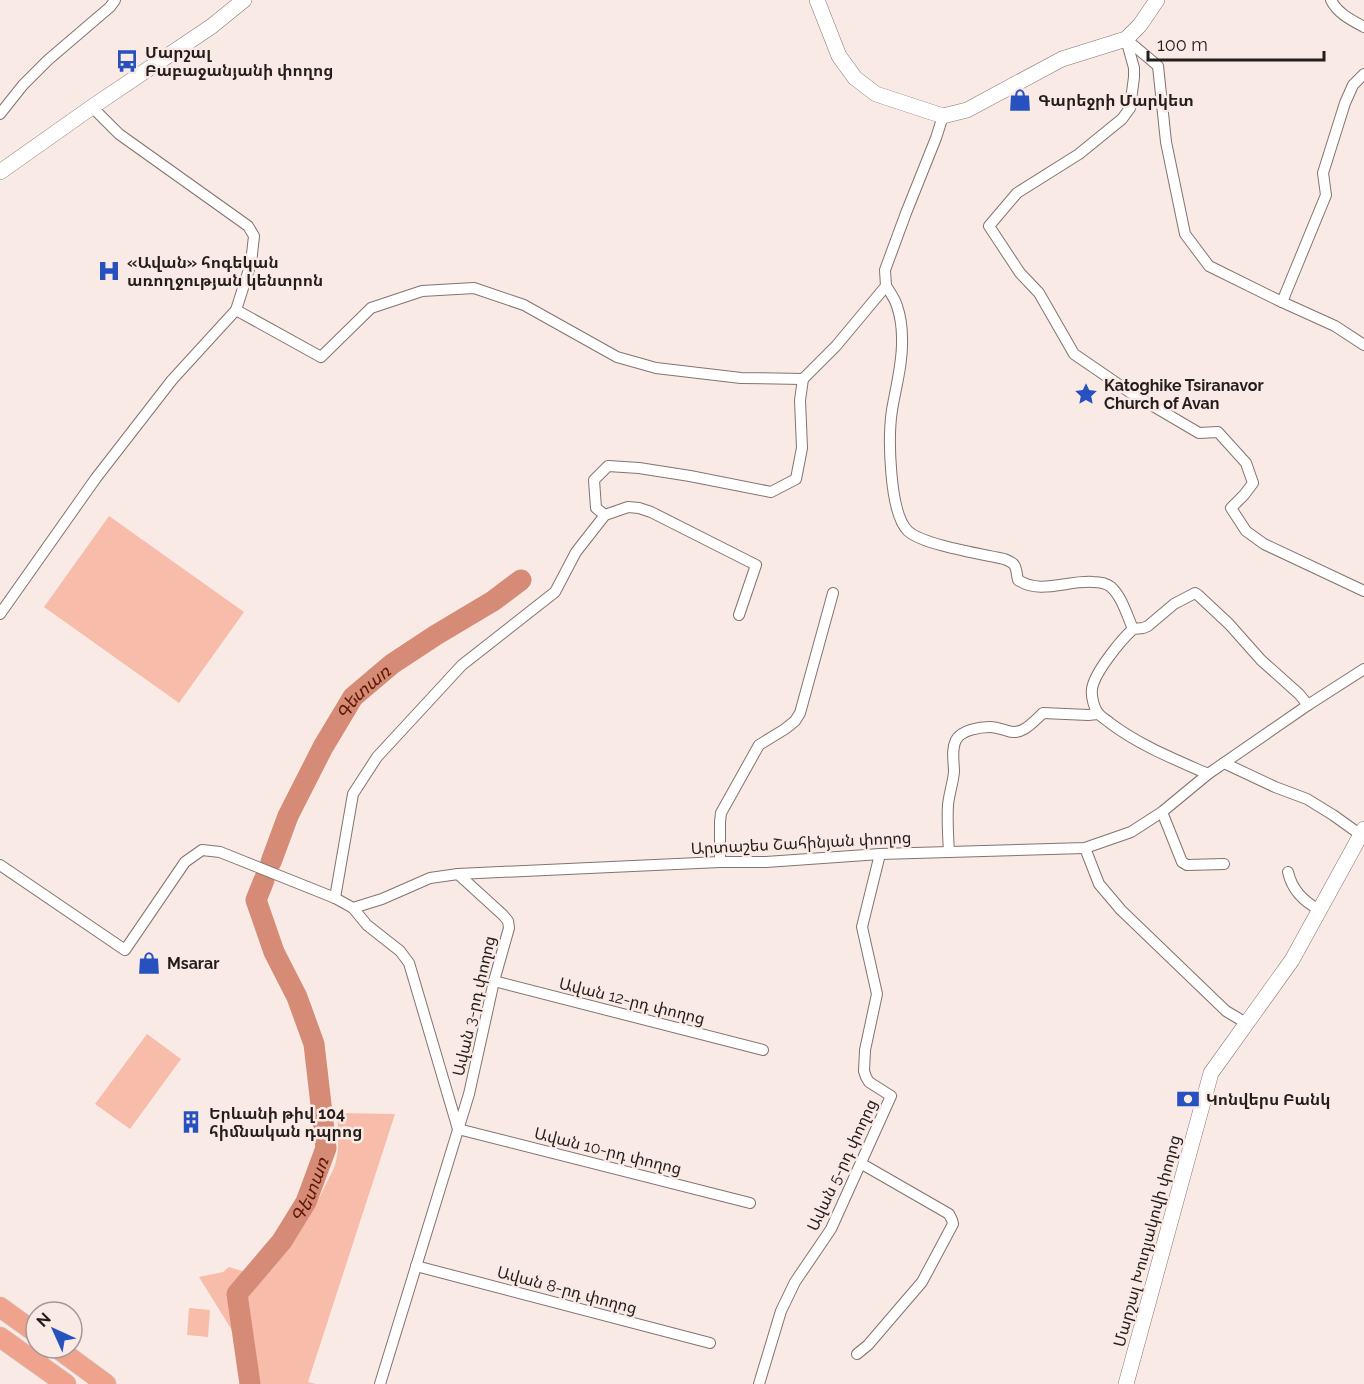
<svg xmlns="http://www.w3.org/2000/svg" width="1364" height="1384" font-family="Raleway,'Noto Sans Armenian',sans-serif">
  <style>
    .green { fill: #f7bcaa }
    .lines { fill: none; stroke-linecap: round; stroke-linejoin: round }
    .river { stroke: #d58b75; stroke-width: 21 }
    .street-casing { stroke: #82746f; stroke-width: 12 }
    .secondary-casing { stroke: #82746f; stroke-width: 16 }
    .highway-casing { stroke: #cfcdcd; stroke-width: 21 }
    .street { stroke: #fff; stroke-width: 10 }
    .secondary { stroke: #fff; stroke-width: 15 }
    .highway { stroke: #f0a38c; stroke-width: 20 }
    .labels { text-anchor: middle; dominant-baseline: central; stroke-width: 5; stroke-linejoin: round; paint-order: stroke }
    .poi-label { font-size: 16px; font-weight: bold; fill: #231d1b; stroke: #faeae6; text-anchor: start }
    .street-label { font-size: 16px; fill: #231d1b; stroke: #faeae6 }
    .water-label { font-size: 18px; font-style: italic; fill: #5b1803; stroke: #faeae6 }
  </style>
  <rect width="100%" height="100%" fill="#faeae6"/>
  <g class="green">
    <path d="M 109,516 L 244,612 L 179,703 L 44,607 Z"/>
    <path d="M 147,1034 L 181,1059 L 130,1129 L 95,1104 Z"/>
    <path d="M 337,1113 L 395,1114 L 308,1382 L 316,1384 L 244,1384 L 238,1340 L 199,1277 L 223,1272 L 229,1267 L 258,1276 C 287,1251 309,1220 325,1186 C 328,1179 333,1172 335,1165 C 340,1148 338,1130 337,1113 Z"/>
    <path d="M 189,1308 L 210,1310 L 208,1337 L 187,1335 Z"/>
  </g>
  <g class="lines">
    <g class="river">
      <path id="s1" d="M 271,862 L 288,816 L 323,747 L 353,697 L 392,664 L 436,635 L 493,601 L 521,580"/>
      <path id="s2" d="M 250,1384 L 237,1294 L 282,1241 L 306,1202 L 326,1148 L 314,1044 L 297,997 L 274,952 L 256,900 L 264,880"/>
    </g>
    <g class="street-casing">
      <g id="street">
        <path d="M 1331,0 C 1337,13 1351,20 1364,27"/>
        <path d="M 1126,39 L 1134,68 L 1134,77 L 1130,108 L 1122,119 L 1079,154 L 1017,193 L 989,226 L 1020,273 L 1039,293 L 1074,354 L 1131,393 L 1199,433 L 1218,432 L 1246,463 L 1253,483 L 1244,495 L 1231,508 L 1246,531 L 1264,544 L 1364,591"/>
        <path d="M 1126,39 L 1158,66 L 1166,142 L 1185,234 L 1209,266 L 1282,302 L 1335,326 L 1364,345"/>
        <path d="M 0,114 L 23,85 L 48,60 L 110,7 L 115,0"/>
        <path d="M 886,286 C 890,292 895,299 897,306 C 900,315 902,328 902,338 C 903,362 896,386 892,410 C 888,436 889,513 908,531 C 923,545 982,554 1004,559 C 1018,564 1015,567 1018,580 C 1040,595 1068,580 1093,582 C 1099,582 1106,583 1111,587 C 1122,597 1127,615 1133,629"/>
        <path d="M 1282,302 L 1326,195 L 1323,173 L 1345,103 L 1353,85 L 1364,74"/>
        <path d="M 236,310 L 321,357 L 371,308 L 422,291 L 474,288 L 524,305 L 617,357 L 656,368 L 741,378 L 803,379 L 836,346 L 886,286 L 885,270 L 906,213 L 936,138 L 943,116"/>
        <path d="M 605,515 L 596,508 L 594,480 L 608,466 L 639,468 L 690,476 L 771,492 L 796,479 L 802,448 L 800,400 L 803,379"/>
        <path d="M 0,614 L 96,478 L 172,380 L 236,310 L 251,263 L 254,236 L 248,226 L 119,134 L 92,107"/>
        <path d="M 1224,763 L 1275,787 L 1307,799 L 1333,815 L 1354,830 L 1361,834"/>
        <path d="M 1208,774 C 1174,759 1139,745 1110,723 C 1107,720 1102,718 1099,714 C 1094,709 1091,696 1092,689 C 1094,673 1121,640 1133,629 L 1143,628 L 1148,626 L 1174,604 L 1195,593 L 1198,595 L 1229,624 L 1261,660 L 1299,694 L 1308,705"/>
        <path d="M 1162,812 L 1182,862 L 1187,865 L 1224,864"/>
        <path d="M 1085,848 L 1099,884 L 1121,910 L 1226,1011 L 1246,1023"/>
        <path d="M 949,852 C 948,836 947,820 948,805 C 949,794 953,783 954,772 C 954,762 951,750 956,740 C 961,730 980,727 990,727 C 996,727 1001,729 1008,731 C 1022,736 1033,722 1043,713 L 1088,715 L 1098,714"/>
        <path d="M 720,862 L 720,822 L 721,813 L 759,745 L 785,729 L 795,721 L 800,713 L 833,593"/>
        <path d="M 0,865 L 125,950 L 185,862 L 202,850 L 220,852 L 335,898 L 353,908 L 382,899 L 430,878 L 458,874 L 720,862 L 766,862 L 880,854 L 1085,848 L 1131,832 L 1162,812 L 1208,774 L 1308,705 L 1364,669"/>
        <path d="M 1288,872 C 1292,890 1304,902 1320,910"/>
        <path d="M 335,898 L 353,794 L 377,757 L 462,665 L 555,592 L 576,552 L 605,515 L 628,507 L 639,508 L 651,512 L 756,565 L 739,615"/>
        <path d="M 353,908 L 367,925 L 400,951 L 409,963 L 458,1129 L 750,1203"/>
        <path d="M 494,981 L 763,1050"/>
        <path d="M 416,1266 L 710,1343"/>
        <path d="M 857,1354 L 868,1345 L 922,1282 L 953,1224 L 952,1220 L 949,1214 L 862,1164"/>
        <path d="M 380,1384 L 469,1094 L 494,981 L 509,928 L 508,921 L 503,915 L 458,874"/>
        <path d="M 759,1384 L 781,1311 L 795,1282 L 831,1229 L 891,1096 L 869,1082 L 866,1077 L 864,1071 L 865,1050 L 877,994 L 862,927 L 880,854"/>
      </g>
    </g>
    <g class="secondary-casing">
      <g id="secondary">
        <path d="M 817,0 L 839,56 L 855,78 L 876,94 L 943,116 L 967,110 L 1062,59 L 1126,39 L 1140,25 L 1157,0"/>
        <path d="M 0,172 L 92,107 L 212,26 L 244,0"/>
        <path d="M 1126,1384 L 1211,1073 L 1292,960 L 1364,829"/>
      </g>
    </g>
    <g class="highway-casing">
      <g id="highway">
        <path d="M 0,1307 L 36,1333"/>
        <path d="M 0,1337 L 66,1384"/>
        <path d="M 57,1348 L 106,1384"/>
      </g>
    </g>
    <use href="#street" class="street"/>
    <use href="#secondary" class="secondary"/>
    <use href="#highway" class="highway"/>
  </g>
  <defs>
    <g id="bus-bare" transform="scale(1.8)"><path d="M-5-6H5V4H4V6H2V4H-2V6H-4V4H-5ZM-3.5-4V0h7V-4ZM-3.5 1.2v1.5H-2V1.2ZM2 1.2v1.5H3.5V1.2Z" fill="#2651bf" stroke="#faeae6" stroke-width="2.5" paint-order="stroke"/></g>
    <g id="shop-bare" transform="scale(1.8)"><path d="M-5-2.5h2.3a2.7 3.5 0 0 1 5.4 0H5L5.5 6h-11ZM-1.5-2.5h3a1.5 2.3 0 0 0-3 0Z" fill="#2651bf" stroke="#faeae6" stroke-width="2.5" paint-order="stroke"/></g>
    <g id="hospital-bare" transform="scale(1.8)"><path d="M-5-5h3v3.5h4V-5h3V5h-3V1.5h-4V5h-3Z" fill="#2651bf" stroke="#faeae6" stroke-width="2.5" paint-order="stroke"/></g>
    <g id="sight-bare" transform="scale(1.8)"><path d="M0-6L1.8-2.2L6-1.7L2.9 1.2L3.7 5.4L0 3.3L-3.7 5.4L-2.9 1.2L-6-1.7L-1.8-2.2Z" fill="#2651bf" stroke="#faeae6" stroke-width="2.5" paint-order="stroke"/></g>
    <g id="bank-bare" transform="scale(1.8)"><path d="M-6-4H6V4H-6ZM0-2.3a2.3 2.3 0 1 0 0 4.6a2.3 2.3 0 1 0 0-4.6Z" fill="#2651bf" stroke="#faeae6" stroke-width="2.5" paint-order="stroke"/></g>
    <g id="building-bare" transform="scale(1.8)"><path d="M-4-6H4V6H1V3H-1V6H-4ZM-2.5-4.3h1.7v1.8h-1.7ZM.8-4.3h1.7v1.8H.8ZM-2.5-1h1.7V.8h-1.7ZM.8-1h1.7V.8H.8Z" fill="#2651bf" stroke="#faeae6" stroke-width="2.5" paint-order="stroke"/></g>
  </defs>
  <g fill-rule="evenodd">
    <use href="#bus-bare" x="127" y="61"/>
    <use href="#shop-bare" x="1020" y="100"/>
    <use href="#hospital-bare" x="109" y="271"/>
    <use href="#sight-bare" x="1086" y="394"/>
    <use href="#shop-bare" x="149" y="963"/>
    <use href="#bank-bare" x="1188" y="1099"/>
    <use href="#building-bare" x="191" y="1122"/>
  </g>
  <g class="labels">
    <g class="poi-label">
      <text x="145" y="52">Մարշալ<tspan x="145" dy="18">Բաբաջանյանի փողոց</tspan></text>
      <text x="1038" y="100">Գարեջրի Մարկետ</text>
      <text x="127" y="262">«Ավան» հոգեկան<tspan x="127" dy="18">առողջության կենտրոն</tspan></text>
      <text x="1104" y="385">Katoghike Tsiranavor<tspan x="1104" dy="18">Church of Avan</tspan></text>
      <text x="167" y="963">Msarar</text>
      <text x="1206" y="1099">Կոնվերս Բանկ</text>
      <text x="209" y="1113">Երևանի թիվ 104<tspan x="209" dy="18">հիմնական դպրոց</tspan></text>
    </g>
    <g class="street-label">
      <text transform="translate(801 843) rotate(-3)">Արտաշես Շահինյան փողոց</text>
      <text transform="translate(632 1001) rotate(14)">Ավան 12-րդ փողոց</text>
      <text transform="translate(474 1006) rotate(-77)">Ավան 3-րդ փողոց</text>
      <text transform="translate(608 1151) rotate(14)">Ավան 10-րդ փողոց</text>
      <text transform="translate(842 1165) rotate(-65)">Ավան 5-րդ փողոց</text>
      <text transform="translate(1147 1241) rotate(-75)">Մարշալ Խուդյակովի փողոց</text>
      <text transform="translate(567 1290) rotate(15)">Ավան 8-րդ փողոց</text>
    </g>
    <g class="water-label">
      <text stroke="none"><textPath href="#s1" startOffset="195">Գետառ</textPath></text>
      <text stroke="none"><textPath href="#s2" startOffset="219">Գետառ</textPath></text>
    </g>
  </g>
  <g transform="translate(54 1330) rotate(315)"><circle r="28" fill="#faeae6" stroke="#a49895" stroke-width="1.5"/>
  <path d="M0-4.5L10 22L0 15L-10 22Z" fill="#2651bf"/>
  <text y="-9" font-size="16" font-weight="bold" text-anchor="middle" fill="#231d1b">N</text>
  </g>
  <path d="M1148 51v9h176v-9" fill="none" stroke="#231d1b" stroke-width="3"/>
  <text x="1157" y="51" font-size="18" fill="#231d1b" stroke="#faeae6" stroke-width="4.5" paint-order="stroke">100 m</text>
</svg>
